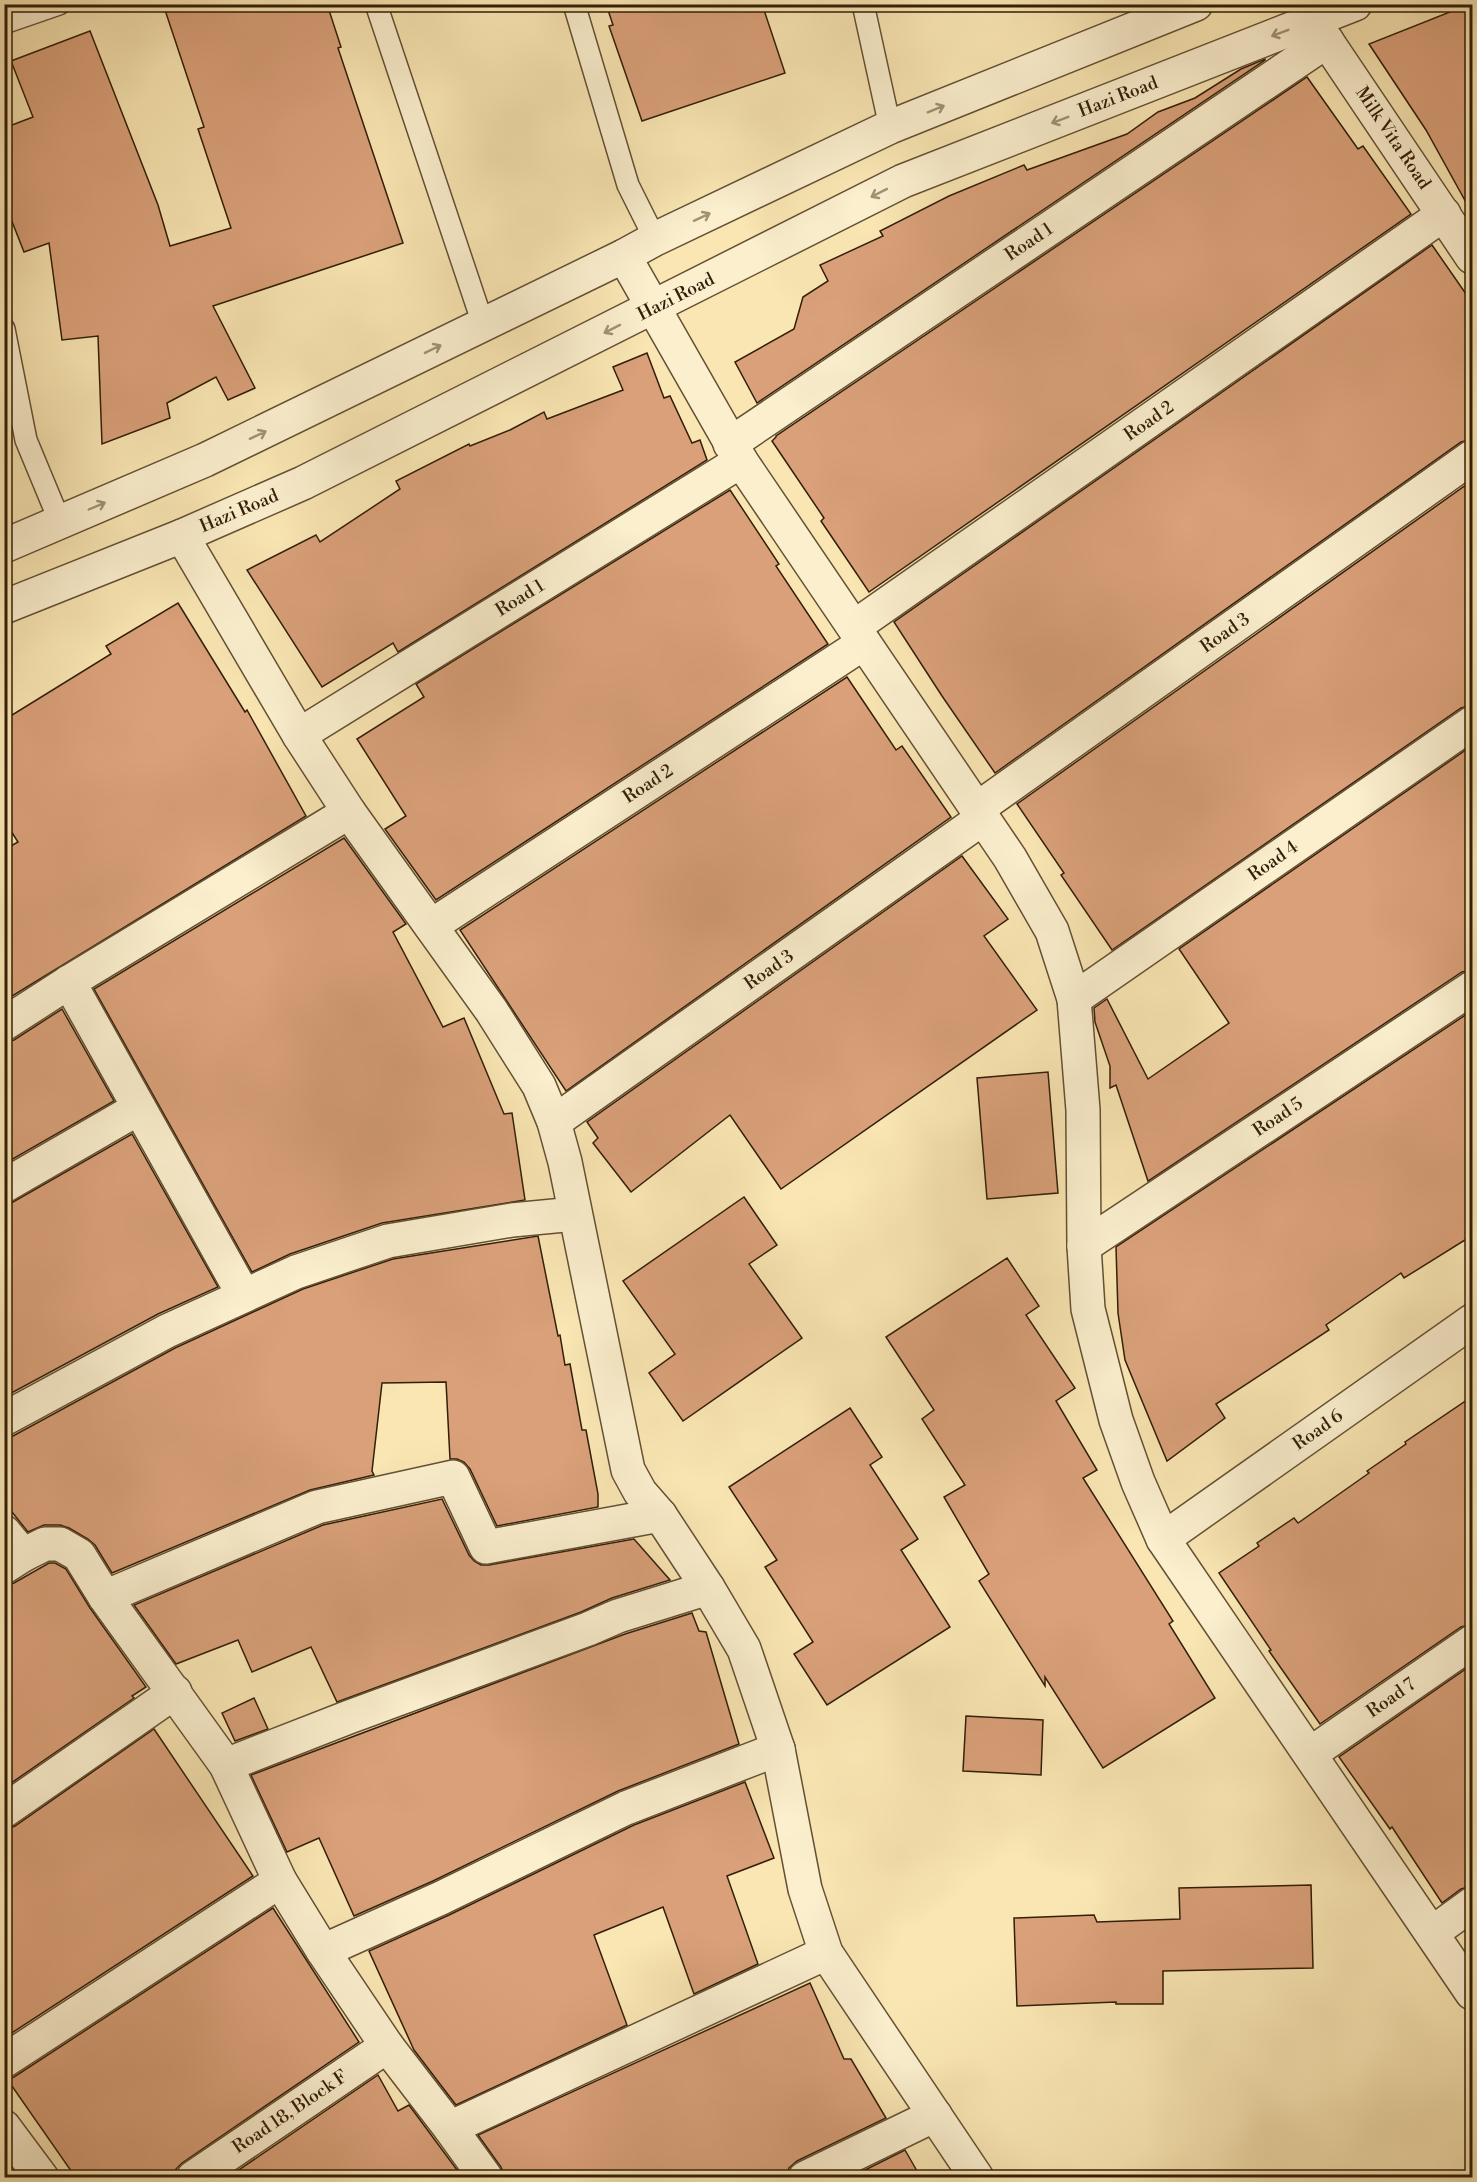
<svg xmlns="http://www.w3.org/2000/svg" width="1477" height="2182" font-family="'Libre Bodoni',serif">
  <style>
    .building { fill: #d9a079; stroke: #321e09; stroke-width: 1.5 }
    .lines { fill: none; stroke-linecap: round; stroke-linejoin: round }
    .service-casing { stroke: #645034; stroke-width: 24 }
    .minor-casing { stroke: #645034; stroke-width: 36 }
    .tertiary-casing { stroke: #645034; stroke-width: 36 }
    .service { stroke: #fbefce; stroke-width: 21 }
    .minor { stroke: #fbefce; stroke-width: 33 }
    .tertiary { stroke: #fbefce; stroke-width: 33 }
    .oneway { stroke: #a19175 }
    .labels { text-anchor: middle; dominant-baseline: central; stroke-width: 4.5; stroke-linejoin: round; paint-order: stroke }
    .street-label { font-size: 18px; fill: #321e09; stroke: #fbefce }
  </style>
  <rect width="100%" height="100%" fill="#f9e6b3"/>
  <filter id="stains"><feTurbulence type="fractalNoise" baseFrequency=".00333" numOctaves="4"/><feColorMatrix values="0 0 0 0 .2 0 0 0 0 .09 0 0 0 0 .02 0 0 0 .5 -.17"/></filter>
  <radialGradient id="worn" r=".72"><stop offset=".6" stop-color="#630" stop-opacity="0"/><stop offset="1" stop-color="#630" stop-opacity=".3"/></radialGradient>
  <g class="building">
    <path d="M 163,4 L 327,4 L 341,47 L 338,48 L 403,243 L 213,306 L 255,388 L 228,400 L 216,377 L 167,403 L 170,418 L 102,444 L 98,336 L 62,340 L 49,243 L 24,252 L 4,201 L 4,128 L 33,117 L 11,61 L 90,31 L 158,205 L 170,246 L 231,228 L 198,129 L 204,127 Z"/>
    <path d="M 606,4 L 762,4 L 785,73 L 642,121 L 609,26 L 613,25 Z"/>
    <path d="M 1470,4 L 1473,4 L 1473,215 L 1426,130 L 1369,44 Z"/>
    <path d="M 1265,59 L 1265,60 L 757,403 L 735,362 L 794,329 L 803,297 L 828,281 L 820,265 L 883,236 L 880,231 L 949,196 L 1024,165 L 1027,170 L 1127,134 L 1158,112 L 1195,98 L 1241,69 Z"/>
    <path d="M 1307,77 L 1358,149 L 1363,146 L 1411,214 L 869,592 L 821,521 L 824,518 L 772,441 L 776,437 L 776,436 Z"/>
    <path d="M 1432,245 L 1473,304 L 1473,439 L 1461,442 L 995,773 L 942,696 L 894,622 Z"/>
    <path d="M 647,353 L 664,398 L 670,396 L 692,443 L 700,440 L 707,460 L 398,652 L 393,643 L 322,687 L 247,570 L 316,535 L 320,542 L 400,489 L 396,481 L 469,444 L 470,446 L 510,430 L 544,412 L 547,419 L 623,390 L 613,367 Z"/>
    <path d="M 1473,480 L 1473,705 L 1461,708 L 1112,950 L 1061,875 L 1064,873 L 1017,804 Z"/>
    <path d="M 730,490 L 779,564 L 776,566 L 828,644 L 436,900 L 385,829 L 406,816 L 357,739 L 424,697 L 416,684 Z"/>
    <path d="M 178,603 L 245,712 L 247,710 L 306,816 L 9,998 L 4,990 L 4,850 L 18,842 L 4,820 L 4,720 L 111,654 L 106,646 Z"/>
    <path d="M 847,677 L 896,750 L 902,746 L 951,817 L 566,1091 L 460,930 Z"/>
    <path d="M 1473,745 L 1473,970 L 1462,972 L 1148,1181 L 1116,1085 L 1110,1088 L 1110,1066 L 1095,1022 L 1094,1008 L 1107,999 L 1148,1079 L 1229,1023 L 1179,949 Z"/>
    <path d="M 344,838 L 406,924 L 393,932 L 443,1027 L 464,1018 L 504,1114 L 512,1113 L 525,1200 L 382,1223 L 290,1254 L 252,1272 L 94,989 Z"/>
    <path d="M 962,856 L 1008,919 L 984,936 L 1037,1010 L 781,1189 L 730,1115 L 631,1192 L 593,1143 L 598,1138 L 587,1122 Z"/>
    <path d="M 62,1009 L 114,1101 L 4,1164 L 4,1043 L 14,1040 Z"/>
    <path d="M 1473,1010 L 1473,1235 L 1404,1278 L 1401,1273 L 1326,1325 L 1329,1330 L 1216,1404 L 1225,1418 L 1167,1461 L 1125,1360 L 1118,1313 L 1116,1247 Z"/>
    <path d="M 1048,1072 L 1058,1193 L 987,1199 L 977,1078 Z"/>
    <path d="M 132,1134 L 218,1287 L 158,1314 L 4,1397 L 4,1205 L 13,1202 Z"/>
    <path d="M 744,1197 L 777,1245 L 749,1264 L 802,1338 L 683,1421 L 649,1373 L 675,1354 L 623,1281 Z"/>
    <path d="M 538,1236 L 558,1336 L 560,1335 L 565,1365 L 570,1364 L 582,1430 L 586,1430 L 598,1494 L 598,1507 L 497,1526 L 470,1469 L 464,1462 L 457,1459 L 450,1459 L 446,1382 L 382,1383 L 372,1471 L 374,1475 L 310,1490 L 112,1573 L 95,1545 L 88,1539 L 69,1528 L 60,1525 L 44,1525 L 28,1532 L 4,1502 L 4,1438 L 13,1436 L 175,1348 L 303,1289 L 393,1259 Z"/>
    <path d="M 1007,1258 L 1039,1306 L 1026,1315 L 1075,1388 L 1056,1401 L 1097,1470 L 1083,1478 L 1173,1621 L 1169,1624 L 1215,1698 L 1103,1768 L 1045,1677 L 1045,1686 L 979,1581 L 989,1574 L 944,1497 L 965,1485 L 922,1419 L 934,1410 L 886,1337 Z"/>
    <path d="M 1473,1396 L 1473,1624 L 1461,1627 L 1320,1724 L 1269,1651 L 1271,1650 L 1219,1573 L 1259,1546 L 1257,1543 L 1294,1518 L 1298,1523 L 1369,1473 L 1367,1471 L 1406,1444 L 1405,1442 Z"/>
    <path d="M 850,1408 L 882,1457 L 870,1465 L 918,1539 L 901,1550 L 950,1627 L 827,1705 L 794,1654 L 813,1642 L 765,1567 L 777,1560 L 729,1487 Z"/>
    <path d="M 442,1499 L 469,1555 L 474,1561 L 481,1565 L 489,1565 L 634,1539 L 670,1580 L 612,1598 L 581,1612 L 337,1702 L 311,1647 L 252,1672 L 238,1640 L 176,1664 L 134,1605 L 323,1525 Z"/>
    <path d="M 49,1563 L 55,1563 L 66,1569 L 90,1608 L 146,1687 L 132,1696 L 134,1698 L 4,1788 L 4,1586 L 14,1583 Z"/>
    <path d="M 692,1613 L 699,1631 L 706,1632 L 739,1744 L 618,1791 L 433,1881 L 354,1916 L 319,1838 L 287,1852 L 251,1775 L 625,1634 Z"/>
    <path d="M 1473,1664 L 1473,1886 L 1461,1889 L 1442,1903 L 1392,1827 L 1390,1829 L 1339,1757 Z"/>
    <path d="M 254,1698 L 268,1729 L 235,1741 L 222,1713 Z"/>
    <path d="M 966,1716 L 1043,1720 L 1041,1775 L 963,1771 Z"/>
    <path d="M 154,1729 L 253,1876 L 4,2038 L 4,1830 L 15,1826 Z"/>
    <path d="M 745,1782 L 774,1858 L 727,1876 L 758,1964 L 694,1994 L 663,1907 L 594,1935 L 627,2025 L 456,2105 L 414,2050 L 369,1951 L 449,1915 L 634,1825 Z"/>
    <path d="M 1311,1885 L 1313,1968 L 1163,1971 L 1163,2004 L 1116,2004 L 1116,2002 L 1017,2006 L 1014,1918 L 1094,1915 L 1097,1922 L 1180,1919 L 1179,1888 Z"/>
    <path d="M 273,1908 L 359,2042 L 182,2163 L 176,2169 L 175,2178 L 76,2178 L 7,2079 L 14,2077 Z"/>
    <path d="M 810,1983 L 844,2059 L 851,2059 L 886,2118 L 797,2161 L 789,2168 L 786,2178 L 505,2178 L 501,2167 L 478,2135 Z"/>
    <path d="M 378,2075 L 398,2111 L 409,2105 L 463,2178 L 227,2178 Z"/>
    <path d="M 905,2150 L 921,2178 L 849,2178 Z"/>
  </g>
  <g class="lines">
    <g class="service-casing">
      <g id="service">
        <path d="M 376,4 L 483,324"/>
        <path d="M 574,4 L 628,185 L 655,239"/>
        <path d="M 863,4 L 890,127"/>
        <path d="M 4,23 L 59,4"/>
        <path d="M 4,329 L 26,440 L 60,522"/>
      </g>
    </g>
    <g class="minor-casing">
      <g id="minor">
        <path d="M 1314,22 L 1472,257"/>
        <path d="M 624,256 L 741,461 L 1010,858 L 1052,931 L 1074,999 L 1083,1110 L 1084,1246 L 1088,1309 L 1116,1420 L 1138,1482 L 1163,1539 L 1472,1993"/>
        <path d="M 730,444 L 1327,41"/>
        <path d="M 854,627 L 1444,214"/>
        <path d="M 299,735 L 741,461"/>
        <path d="M 977,809 L 1472,457"/>
        <path d="M 431,926 L 864,643"/>
        <path d="M 69,982 L 243,1294"/>
        <path d="M 1074,999 L 1472,723"/>
        <path d="M 4,1024 L 69,982 L 349,812"/>
        <path d="M 554,1122 L 983,818"/>
        <path d="M 4,1186 L 139,1108"/>
        <path d="M 1084,1246 L 1472,988"/>
        <path d="M 4,1419 L 167,1331 L 296,1272 L 388,1241 L 512,1220 L 575,1214"/>
        <path d="M 4,1532 L 23,1555"/>
        <path d="M 1163,1539 L 1472,1321"/>
        <path d="M 4,1567 L 23,1555 L 45,1544 L 60,1544 L 79,1555 L 105,1597 L 226,1765 L 280,1881 L 323,1951 L 387,2046 L 450,2128 L 486,2178"/>
        <path d="M 105,1597 L 317,1507 L 453,1477 L 486,1547 L 660,1515"/>
        <path d="M 1310,1754 L 1472,1642"/>
        <path d="M 226,1765 L 349,1717 L 588,1629 L 618,1616 L 708,1588"/>
        <path d="M 4,1811 L 175,1692"/>
        <path d="M 1432,1933 L 1472,1904"/>
        <path d="M 323,1951 L 441,1898 L 626,1808 L 778,1749"/>
        <path d="M 4,2061 L 280,1881"/>
        <path d="M 4,2127 L 42,2178"/>
        <path d="M 450,2128 L 826,1953"/>
        <path d="M 193,2178 L 387,2046"/>
        <path d="M 805,2178 L 935,2115"/>
      </g>
    </g>
    <g class="tertiary-casing">
      <g id="tertiary">
        <path d="M 182,536 L 299,735 L 349,812 L 491,1010 L 539,1086 L 554,1122 L 565,1162 L 628,1470 L 640,1492 L 660,1515 L 708,1588 L 744,1649 L 778,1749 L 805,1889 L 826,1953 L 977,2178"/>
        <path d="M 4,546 L 205,460 L 624,256 L 655,239 L 890,127 L 1196,4"/>
        <path d="M 4,607 L 182,536 L 303,483 L 903,181 L 1355,4"/>
      </g>
    </g>
    <use href="#service" class="service"/>
    <use href="#minor" class="minor"/>
    <use href="#tertiary" class="tertiary"/>
  </g>
  <defs><path id="oneway-shaft" d="M-6 0H5M1.5-3L5.5 0L1.5 3" fill="none" stroke-width="1.6" stroke-linecap="round" stroke-linejoin="round" transform="scale(1.5)"/></defs>
  <g class="oneway">
    <use href="#oneway-shaft" transform="translate(1280 33) rotate(159)"/>
    <use href="#oneway-shaft" transform="translate(936 109) rotate(-22)"/>
    <use href="#oneway-shaft" transform="translate(1060 120) rotate(159)"/>
    <use href="#oneway-shaft" transform="translate(879 193) rotate(153)"/>
    <use href="#oneway-shaft" transform="translate(702 217) rotate(-25)"/>
    <use href="#oneway-shaft" transform="translate(612 329) rotate(153)"/>
    <use href="#oneway-shaft" transform="translate(433 349) rotate(-26)"/>
    <use href="#oneway-shaft" transform="translate(258 435) rotate(-25)"/>
    <use href="#oneway-shaft" transform="translate(97 506) rotate(-23)"/>
  </g>
  <g class="labels">
    <g class="street-label">
      <text transform="translate(1118 97) rotate(-21)">Hazi Road</text>
      <text transform="translate(1393 138) rotate(56)">Milk Vita Road</text>
      <text transform="translate(1029 242) rotate(-34)">Road 1</text>
      <text transform="translate(676 297) rotate(-27)">Hazi Road</text>
      <text transform="translate(1149 421) rotate(-35)">Road 2</text>
      <text transform="translate(239 511) rotate(-23)">Hazi Road</text>
      <text transform="translate(520 598) rotate(-32)">Road 1</text>
      <text transform="translate(1225 633) rotate(-35)">Road 3</text>
      <text transform="translate(648 784) rotate(-33)">Road 2</text>
      <text transform="translate(1273 861) rotate(-35)">Road 4</text>
      <text transform="translate(769 970) rotate(-35)">Road 3</text>
      <text transform="translate(1278 1117) rotate(-34)">Road 5</text>
      <text transform="translate(1318 1430) rotate(-35)">Road 6</text>
      <text transform="translate(1391 1698) rotate(-35)">Road 7</text>
      <text transform="translate(290 2112) rotate(-34)">Road 18, Block F</text>
    </g>
  </g>
  <rect width="1477" height="2182" fill="none" stroke="#f9e6b3" stroke-width="24"/>
  <rect x="6" y="6" width="1465" height="2170" fill="none" stroke="#321e09" stroke-width="3"/>
  <rect x="12" y="12" width="1453" height="2158" fill="none" stroke="#321e09" stroke-width="1.5"/>
  <rect width="100%" height="100%" filter="url(#stains)"/>
  <rect width="100%" height="100%" fill="url(#worn)"/>
</svg>
